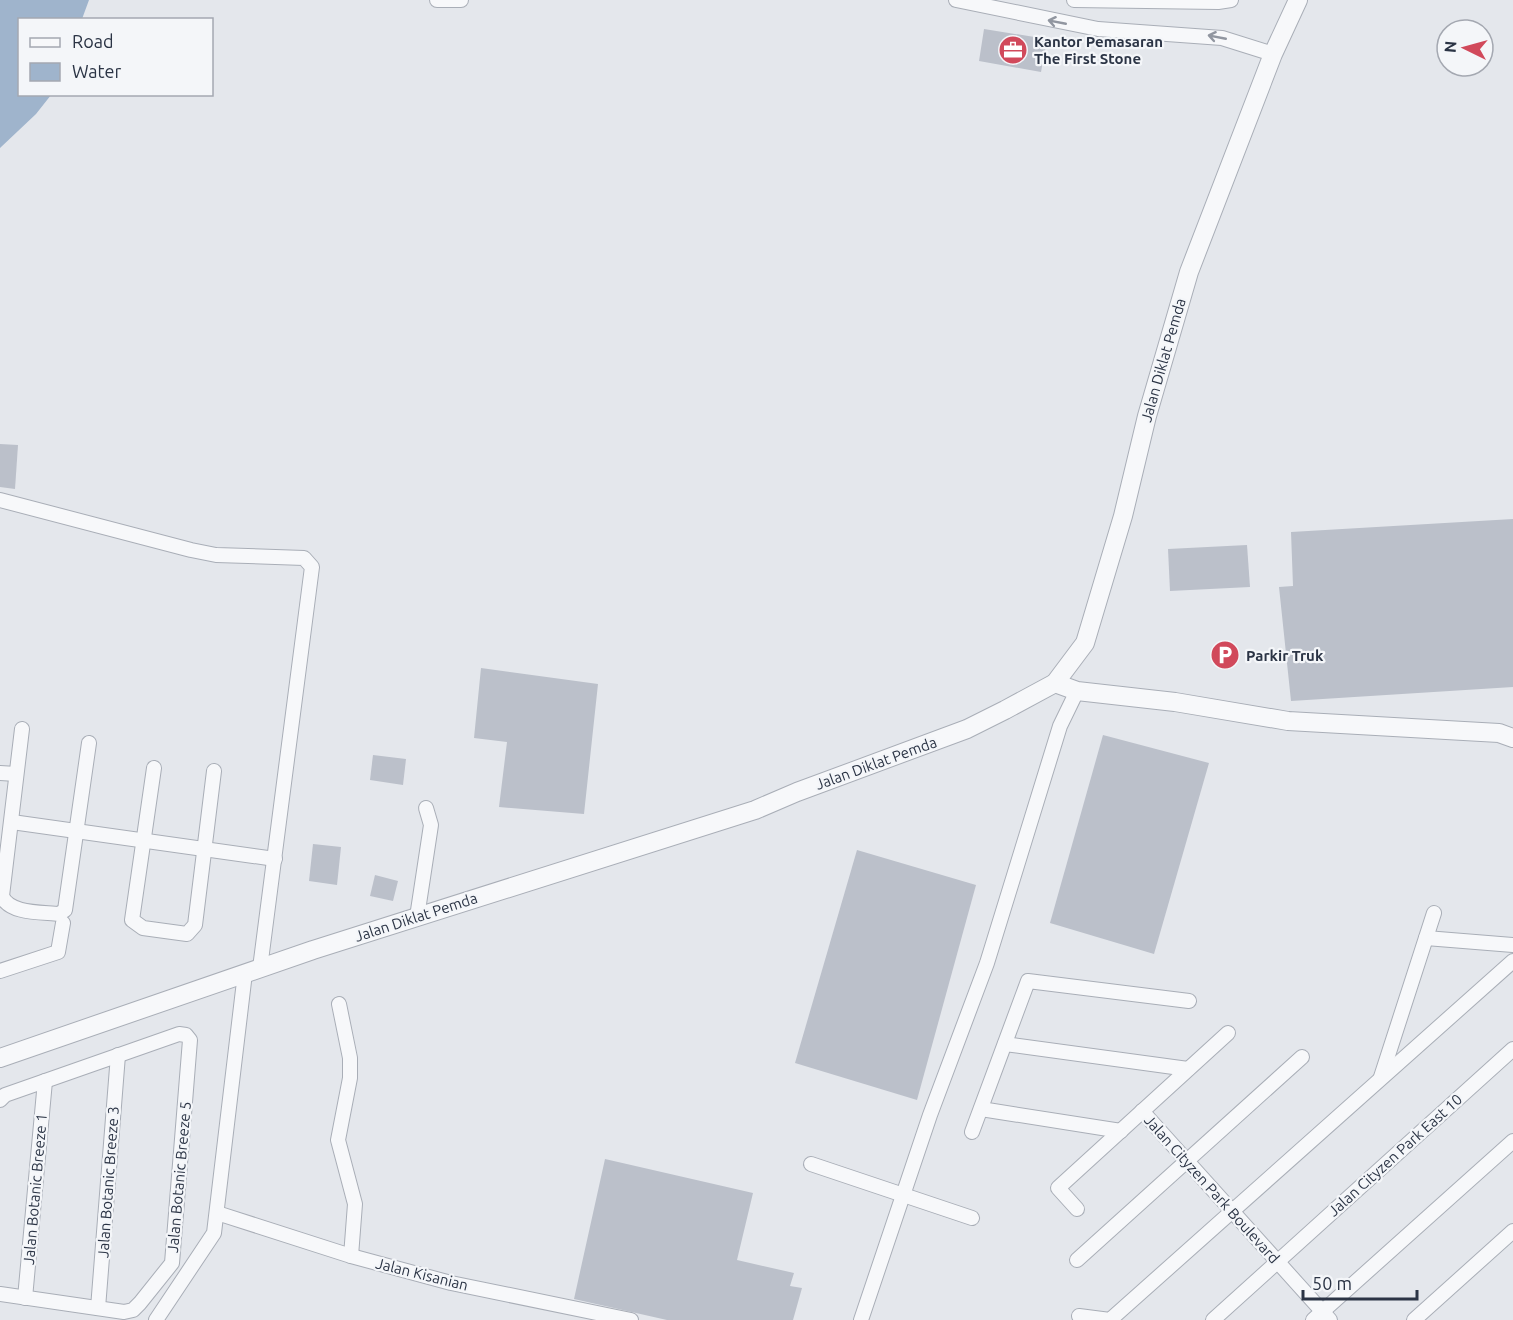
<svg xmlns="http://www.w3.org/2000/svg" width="1513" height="1320" font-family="Ubuntu,sans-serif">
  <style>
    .water { fill: #9fb4cc }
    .building { fill: #bbc0ca }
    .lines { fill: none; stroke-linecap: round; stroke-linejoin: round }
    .minor-casing { stroke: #a9aeb7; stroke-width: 16 }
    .tertiary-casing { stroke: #a9aeb7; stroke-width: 20 }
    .minor { stroke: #f7f8fa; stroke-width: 14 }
    .tertiary { stroke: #f7f8fa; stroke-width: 18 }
    .oneway { stroke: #9196a0 }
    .labels { text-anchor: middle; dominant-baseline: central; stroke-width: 4.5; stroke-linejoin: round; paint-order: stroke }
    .poi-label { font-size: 15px; font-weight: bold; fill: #2b3445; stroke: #f4f6f9; text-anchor: start }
    .street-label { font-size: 15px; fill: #2b3445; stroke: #f4f6f9 }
  </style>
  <rect width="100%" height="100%" fill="#e4e7ec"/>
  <path class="water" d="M 0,0 L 89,0 L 82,19 L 20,20 L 20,94 L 51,95 L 36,114 L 0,148 Z"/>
  <g class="building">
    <path d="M 984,29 L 1047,39 L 1041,72 L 979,61 Z"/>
    <path d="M 0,444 L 18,445 L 15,489 L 0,487 Z"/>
    <path d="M 1513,519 L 1513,687 L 1291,701 L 1279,587 L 1293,586 L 1291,532 Z"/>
    <path d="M 1247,545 L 1250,587 L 1170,591 L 1168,549 Z"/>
    <path d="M 481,668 L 598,684 L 584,814 L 499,807 L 507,742 L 474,738 Z"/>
    <path d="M 1103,735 L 1209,763 L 1154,954 L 1050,923 Z"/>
    <path d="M 373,755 L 406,759 L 403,785 L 370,780 Z"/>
    <path d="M 313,844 L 341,847 L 337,885 L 309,881 Z"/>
    <path d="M 857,850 L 976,885 L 917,1100 L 795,1063 Z"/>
    <path d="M 375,875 L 398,881 L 393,901 L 370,896 Z"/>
    <path d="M 605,1159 L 753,1193 L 737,1260 L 794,1273 L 790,1286 L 802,1288 L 793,1320 L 667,1320 L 574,1299 Z"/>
  </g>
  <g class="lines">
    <g class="minor-casing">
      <g id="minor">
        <path d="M 437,0 L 461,0"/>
        <path d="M 956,0 L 1098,29 L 1222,38 L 1273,54"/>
        <path d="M 1074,0 L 1218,2 L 1231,0"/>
        <path d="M 0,500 L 191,550 L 216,555 L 304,558 L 312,567 L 260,968"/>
        <path d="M 22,729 L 2,896 C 9,914 42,912 59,914 L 65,910 L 89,743"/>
        <path d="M 154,768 L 132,920 L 143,928 L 187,934 L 195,925 L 214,771"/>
        <path d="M 0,773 L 16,774"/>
        <path d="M 12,822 L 275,859"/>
        <path d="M 417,917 L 431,825 L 426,808"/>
        <path d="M 1426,938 L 1513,945"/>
        <path d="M 0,971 L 58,952 L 63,923"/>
        <path d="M 339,1004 L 350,1058 L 350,1078 L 338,1140 L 355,1204 L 351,1256"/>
        <path d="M 1005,1044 L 1188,1069"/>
        <path d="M 1381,1077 L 1434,913"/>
        <path d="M 0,1100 L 5,1095 L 179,1034 L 186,1035 L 190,1040 L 172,1263 L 140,1303 L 133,1310 L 124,1312 L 0,1294"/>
        <path d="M 981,1109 L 1121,1131"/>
        <path d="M 1142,1111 L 1330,1320"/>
        <path d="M 972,1132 L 1028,981 L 1189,1001"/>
        <path d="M 811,1164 L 972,1218"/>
        <path d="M 1077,1209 L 1058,1188 L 1228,1033"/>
        <path d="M 217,1213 L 351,1256 L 451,1283 L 631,1320"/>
        <path d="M 1077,1260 L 1302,1057"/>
        <path d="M 25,1298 L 45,1081"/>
        <path d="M 98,1308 L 118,1055"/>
        <path d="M 1079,1316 L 1110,1320 L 1513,961"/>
        <path d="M 156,1320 L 214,1233 L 245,973"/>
        <path d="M 861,1320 L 930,1115 L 987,963 L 1060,726 L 1077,691"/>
        <path d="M 1213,1320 L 1513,1049"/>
        <path d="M 1313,1320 L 1513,1141"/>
        <path d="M 1414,1320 L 1513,1231"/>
      </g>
    </g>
    <g class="tertiary-casing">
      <g id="tertiary">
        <path d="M 1055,683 L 1077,691 L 1175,702 L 1288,721 L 1499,733 L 1513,738"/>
        <path d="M 0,1058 L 313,950 L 755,810 L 797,792 L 967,729 L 1005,710 L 1055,683 L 1085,643 L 1123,516 L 1147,416 L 1189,272 L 1273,54 L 1298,0"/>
      </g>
    </g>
    <use href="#minor" class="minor"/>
    <use href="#tertiary" class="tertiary"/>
  </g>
  <defs><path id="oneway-shaft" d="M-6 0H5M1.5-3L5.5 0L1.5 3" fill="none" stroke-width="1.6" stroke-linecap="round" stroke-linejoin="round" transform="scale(1.5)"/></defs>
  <g class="oneway">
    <use href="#oneway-shaft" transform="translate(1057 22) rotate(-169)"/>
    <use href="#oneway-shaft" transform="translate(1217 37) rotate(-169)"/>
  </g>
  <defs>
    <g id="office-disc" transform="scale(1.5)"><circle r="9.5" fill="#d1495b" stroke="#f4f6f9"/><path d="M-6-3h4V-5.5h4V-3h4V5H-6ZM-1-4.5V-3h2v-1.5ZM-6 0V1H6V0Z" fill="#fff"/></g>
    <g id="parking-disc" transform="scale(1.5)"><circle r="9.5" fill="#d1495b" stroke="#f4f6f9"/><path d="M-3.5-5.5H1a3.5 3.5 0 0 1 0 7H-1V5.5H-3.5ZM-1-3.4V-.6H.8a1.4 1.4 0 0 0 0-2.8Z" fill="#fff"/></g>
  </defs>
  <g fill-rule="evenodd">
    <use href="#office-disc" x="1013" y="50"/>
    <use href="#parking-disc" x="1225" y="655"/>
  </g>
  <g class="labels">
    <g class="poi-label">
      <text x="1034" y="41">Kantor Pemasaran<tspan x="1034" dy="17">The First Stone</tspan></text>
      <text x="1246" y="655">Parkir Truk</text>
    </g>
    <g class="street-label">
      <text transform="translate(1163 360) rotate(-74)">Jalan Diklat Pemda</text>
      <text transform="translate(876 763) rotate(-20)">Jalan Diklat Pemda</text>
      <text transform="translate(416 917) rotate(-18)">Jalan Diklat Pemda</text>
      <text transform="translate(1395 1155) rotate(-42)">Jalan Cityzen Park East 10</text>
      <text transform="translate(179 1177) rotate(-85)">Jalan Botanic Breeze 5</text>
      <text transform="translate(108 1182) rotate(-86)">Jalan Botanic Breeze 3</text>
      <text transform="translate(35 1189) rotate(-85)">Jalan Botanic Breeze 1</text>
      <text transform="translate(1212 1189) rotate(48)">Jalan Cityzen Park Boulevard</text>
      <text transform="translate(422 1274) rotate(14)">Jalan Kisanian</text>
    </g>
  </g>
  <rect x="18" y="18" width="195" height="78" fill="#f4f6f9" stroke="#a4a8b1" stroke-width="1.5"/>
  <rect x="30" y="38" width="30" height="9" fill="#f7f8fa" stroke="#a4a8b1" stroke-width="1.5"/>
  <text x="72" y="48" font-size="18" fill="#2b3445">Road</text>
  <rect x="30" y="63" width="30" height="18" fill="#9fb4cc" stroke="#a4a8b1" stroke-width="1.5"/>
  <text x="72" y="78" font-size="18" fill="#2b3445">Water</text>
  <g transform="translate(1465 48) rotate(275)"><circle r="28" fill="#f4f6f9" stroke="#a4a8b1" stroke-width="1.5"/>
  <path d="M0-4.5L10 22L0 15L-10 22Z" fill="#d1495b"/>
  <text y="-9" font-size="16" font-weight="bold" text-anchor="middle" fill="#2b3445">N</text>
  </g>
  <path d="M1303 1290v9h114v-9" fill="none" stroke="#2b3445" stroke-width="3"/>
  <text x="1312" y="1290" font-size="18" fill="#2b3445" stroke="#f4f6f9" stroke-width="4.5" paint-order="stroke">50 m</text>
</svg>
